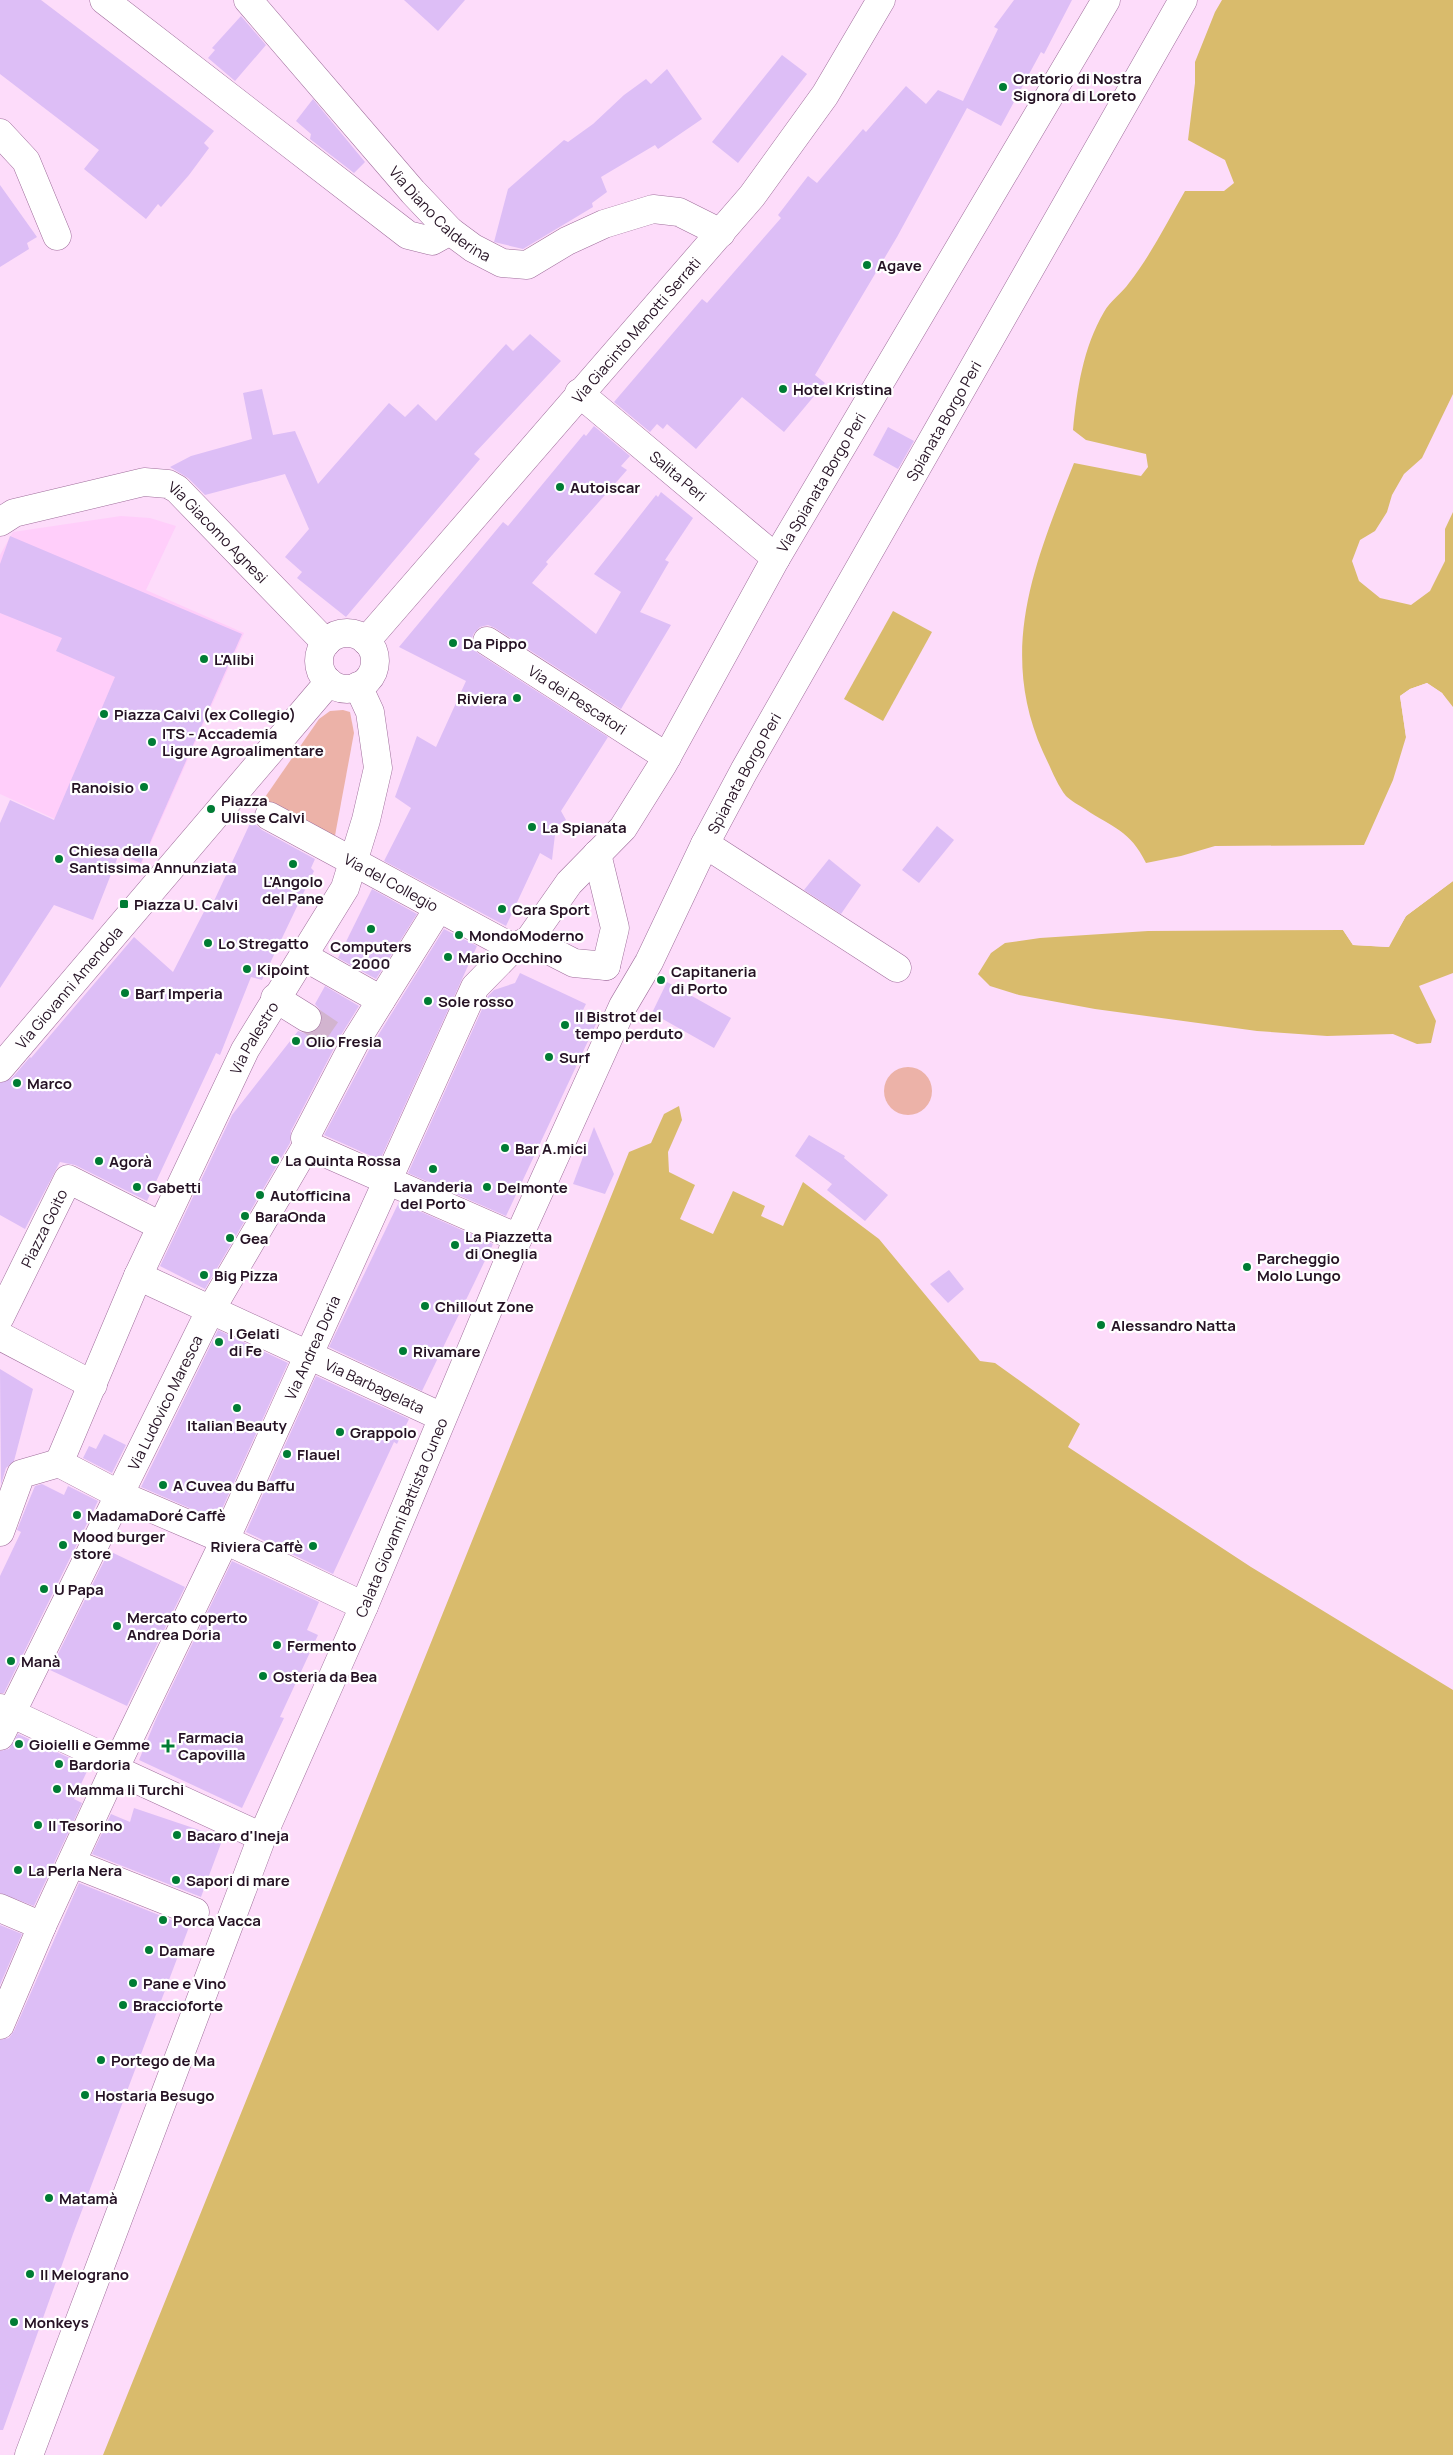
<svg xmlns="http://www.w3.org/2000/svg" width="1453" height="2455" font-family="Manrope,sans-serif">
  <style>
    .built { fill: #ffcefa }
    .green { fill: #ecb2a8 }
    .water { fill: #d9bb6c }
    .pier { fill: #fddcfa }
    .building { fill: #ddbef6 }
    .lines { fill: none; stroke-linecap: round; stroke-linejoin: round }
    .street-tunnel { stroke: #d2b4cf; stroke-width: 28; stroke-dasharray: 28 14; stroke-linecap: butt }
    .street-casing { stroke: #9f6e9b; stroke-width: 29 }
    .secondary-casing { stroke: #9f6e9b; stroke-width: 29 }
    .primary-casing { stroke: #9f6e9b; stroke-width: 29 }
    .street { stroke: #fff; stroke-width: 28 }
    .secondary { stroke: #fff; stroke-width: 28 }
    .primary { stroke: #fff; stroke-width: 28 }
    .poi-dot { fill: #007c34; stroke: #fff; stroke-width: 2 }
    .labels { text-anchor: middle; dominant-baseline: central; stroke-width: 4.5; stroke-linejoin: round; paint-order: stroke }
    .poi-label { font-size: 15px; font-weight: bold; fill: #251224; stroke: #fff; text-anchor: start }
    .street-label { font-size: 15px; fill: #251224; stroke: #fff }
  </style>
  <rect width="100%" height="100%" fill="#fddcfa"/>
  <path class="built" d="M 121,516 L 150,518 L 176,526 L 146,590 L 244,633 L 141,865 L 85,838 L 77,829 L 0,794 L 0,555 L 13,532 Z"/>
  <g class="green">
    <path d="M 343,710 L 350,712 L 354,733 L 334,841 L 261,803 L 319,719 L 330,711 Z"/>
    <circle cx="908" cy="1091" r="24"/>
  </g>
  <g class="water">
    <path d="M 1222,0 L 1453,0 L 1453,707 L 1442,693 L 1427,683 L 1410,689 L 1400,696 L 1406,737 L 1393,780 L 1364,845 L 1215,846 L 1181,856 L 1146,863 C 1130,830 1113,828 1085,809 C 1079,805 1071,801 1066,796 C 1056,783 1050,766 1043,752 C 997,649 1036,560 1074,463 L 1141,476 L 1148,467 L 1146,454 L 1086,440 L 1073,430 C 1077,389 1083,348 1104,312 C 1110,301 1122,293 1129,283 C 1151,255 1167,222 1185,191 L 1224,191 L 1234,183 L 1225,160 L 1188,140 L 1195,83 L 1195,62 L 1215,12 Z"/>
    <path d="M 893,611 L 932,632 L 883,721 L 844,699 Z"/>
    <path d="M 1453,881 L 1453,973 L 1419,986 L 1436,1021 L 1431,1043 L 1417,1044 L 1393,1034 L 1327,1036 L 1257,1031 L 1095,1009 L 1019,995 L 990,986 L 978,974 L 991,953 L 1005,943 L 1040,938 L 1148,931 L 1343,930 L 1353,945 L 1388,947 L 1406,916 Z"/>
    <path d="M 679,1106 L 682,1120 L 668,1152 L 669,1172 L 695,1185 L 680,1219 L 713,1234 L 733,1191 L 765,1206 L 761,1216 L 783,1226 L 803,1182 L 879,1239 L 980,1361 L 995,1363 L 1080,1424 L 1068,1447 L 1251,1567 L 1453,1690 L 1453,2455 L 103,2455 L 629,1152 L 651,1143 L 664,1114 Z"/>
  </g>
  <g class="pier">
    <path d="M 1453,394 L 1453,512 L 1445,529 L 1445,561 L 1430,591 L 1411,605 L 1380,598 L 1359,581 L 1352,561 L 1360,540 L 1375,531 L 1387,512 L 1392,495 L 1404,474 L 1422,458 Z"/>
    <path d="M 1427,683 L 1442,693 L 1453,710 L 1440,695 L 1427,686 L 1411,691 L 1402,697 L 1409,738 L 1406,737 L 1400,696 L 1410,689 Z"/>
    <path d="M 1453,879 L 1453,881 L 1406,916 L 1389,947 L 1353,945 L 1343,930 L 1345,928 L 1354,943 L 1387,945 L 1405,914 Z"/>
  </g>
  <g class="building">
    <path d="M 0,0 L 41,0 L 214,131 L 204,143 L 209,148 L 189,175 L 161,207 L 158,204 L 146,219 L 84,169 L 99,150 L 0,74 Z"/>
    <path d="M 404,0 L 465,0 L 438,31 Z"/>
    <path d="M 1014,0 L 1072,0 L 1044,54 L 1041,52 L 1001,126 L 967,108 L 897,237 L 815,375 L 825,383 L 784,432 L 742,397 L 696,449 L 667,424 L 663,429 L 657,424 L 650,432 L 614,402 L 702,299 L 707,303 L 781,218 L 778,215 L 808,176 L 817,183 L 863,129 L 866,132 L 906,86 L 926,104 L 938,90 L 963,101 L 998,29 L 994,27 Z"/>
    <path d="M 241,16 L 266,45 L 235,81 L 208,58 L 215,50 L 212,48 Z"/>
    <path d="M 782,55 L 807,74 L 738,163 L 712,142 Z"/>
    <path d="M 667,69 L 702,119 L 658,149 L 655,145 L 601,177 L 607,192 L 592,203 L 593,207 L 523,249 L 494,242 L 508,189 L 564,140 L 568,142 L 593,124 L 624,95 L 646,79 L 651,84 Z"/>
    <path d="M 313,99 L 365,162 L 354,173 L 310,139 L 311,134 L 296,121 Z"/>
    <path d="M 0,185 L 37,237 L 27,243 L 29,249 L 0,267 Z"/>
    <path d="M 530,334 L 561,361 L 474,454 L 480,459 L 346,617 L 297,578 L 302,572 L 285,557 L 309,529 L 285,474 L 205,495 L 188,478 L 170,467 L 191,456 L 252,439 L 243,393 L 262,389 L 273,435 L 295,431 L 318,484 L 389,403 L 405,417 L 418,404 L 436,421 L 506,344 L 513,351 Z"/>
    <path d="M 594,426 L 630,456 L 621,466 L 627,470 L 546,562 L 548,564 L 532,583 L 596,634 L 621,592 L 594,574 L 656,495 L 658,497 L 661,492 L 693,518 L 665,560 L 669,562 L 640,612 L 671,625 L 621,709 L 495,628 L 488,625 L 480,627 L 474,633 L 471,640 L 473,648 L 479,654 L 608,737 L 561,811 L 566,820 L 556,826 L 552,860 L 540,853 L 506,926 L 384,861 L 411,808 L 395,797 L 417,736 L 436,747 L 466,681 L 399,647 L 503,522 L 508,526 L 584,434 L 586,436 Z"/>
    <path d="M 888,427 L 914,441 L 898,469 L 873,455 Z"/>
    <path d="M 10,536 L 242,634 L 141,863 L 119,854 L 93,920 L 54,905 L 0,988 L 0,823 L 10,800 L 54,820 L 115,677 L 56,651 L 62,638 L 0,613 L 0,564 Z"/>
    <path d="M 253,817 L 256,825 L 262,830 L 315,859 L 311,868 L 314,871 L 262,980 L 251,977 L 220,1055 L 216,1053 L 147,1201 L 75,1165 L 60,1162 L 25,1229 L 0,1215 L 0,1083 L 12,1078 L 30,1057 L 31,1058 L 134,937 L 173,972 L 211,898 L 214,901 Z"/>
    <path d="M 937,826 L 954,840 L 919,883 L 902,870 Z"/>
    <path d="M 829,859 L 861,885 L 841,914 L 804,890 Z"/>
    <path d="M 372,889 L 417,914 L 376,979 L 338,958 Z"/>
    <path d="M 444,929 L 477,946 L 380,1160 L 324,1135 L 369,1050 Z"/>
    <path d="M 520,973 L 586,1004 L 580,1016 L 596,1024 L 506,1216 L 408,1173 L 488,996 L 494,990 L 515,983 Z"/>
    <path d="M 667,982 L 731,1018 L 714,1048 L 652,1013 Z"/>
    <path d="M 325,986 L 359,1006 L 341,1035 L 291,1131 L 290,1143 L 205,1289 L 160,1266 L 232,1115 L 298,1031 L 307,1034 L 315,1032 L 320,1026 L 323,1019 L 321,1011 L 315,1004 Z"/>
    <path d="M 594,1127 L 614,1174 L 605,1194 L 573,1184 Z"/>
    <path d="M 809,1135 L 845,1156 L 844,1158 L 888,1195 L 865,1221 L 827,1190 L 832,1184 L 795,1156 Z"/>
    <path d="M 399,1202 L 493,1244 L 422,1391 L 329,1347 Z"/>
    <path d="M 949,1270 L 964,1289 L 948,1303 L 930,1284 Z"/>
    <path d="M 218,1330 L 288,1363 L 217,1520 L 141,1487 Z"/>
    <path d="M 0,1369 L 33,1389 L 14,1461 L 6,1468 L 1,1485 Z"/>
    <path d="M 316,1376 L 409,1419 L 397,1444 L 394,1442 L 333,1574 L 246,1532 Z"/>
    <path d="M 104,1434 L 126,1445 L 112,1473 L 83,1458 L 89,1446 L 96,1449 Z"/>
    <path d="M 42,1484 L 64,1495 L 68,1486 L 98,1501 L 4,1693 L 0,1693 L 0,1576 L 21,1532 L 17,1530 L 27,1505 L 35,1486 Z"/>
    <path d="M 109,1551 L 185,1587 L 127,1706 L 50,1670 Z"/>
    <path d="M 232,1561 L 319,1602 L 307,1630 L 318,1635 L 280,1717 L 284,1718 L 242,1808 L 139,1760 L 156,1719 Z"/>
    <path d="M 18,1734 L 89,1767 L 74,1799 L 82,1803 L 34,1906 L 0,1893 L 0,1751 L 9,1749 Z"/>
    <path d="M 134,1808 L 223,1838 L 201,1897 L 92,1854 L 111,1814 L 130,1822 Z"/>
    <path d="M 79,1883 L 189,1927 L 73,2234 L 3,2430 L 0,2430 L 0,2040 L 9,2038 L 14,2031 Z"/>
    <path d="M 0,1925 L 22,1934 L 0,1985 Z"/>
  </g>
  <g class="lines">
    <path class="street-tunnel" d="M 307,1018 L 339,1040"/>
    <g class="street-casing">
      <g id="street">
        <path d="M 104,0 L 408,235 L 432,241 L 450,231"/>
        <path d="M 0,133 L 26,161 L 57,236"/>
        <path id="s1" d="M 776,558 L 1106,0"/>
        <path id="s2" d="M 487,641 L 667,757"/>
        <path id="s3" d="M 269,816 L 513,948"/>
        <path d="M 705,844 L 897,968"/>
        <path d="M 597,854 L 615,928 L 606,966"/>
        <path d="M 529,940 L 574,963 L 606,966"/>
        <path d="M 303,956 L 381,1000"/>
        <path d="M 275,998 L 307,1018"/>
        <path d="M 307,1145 L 305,1138 L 355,1042 L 438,909"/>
        <path id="s4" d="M 138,1276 L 442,1417"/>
        <path id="s5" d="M 0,1317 L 68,1179 L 161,1226"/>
        <path d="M 0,1336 L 93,1385"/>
        <path id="s6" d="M 59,1463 L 138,1276 L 245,1050 L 345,888 L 366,820 L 378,768 L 370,712 L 358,686"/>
        <path d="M 0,1532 L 21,1474 L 59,1463 L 118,1494 L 225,1540 L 364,1606"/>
        <path d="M 0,1708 L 100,1755"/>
        <path id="s7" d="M 0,1736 L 210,1311 L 307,1145 L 518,1238"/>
        <path d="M 125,1774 L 262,1837"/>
        <path d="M 72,1863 L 195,1912"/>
        <path d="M 0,1908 L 42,1926"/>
        <path id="s8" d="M 29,2455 L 262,1837 L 364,1606 L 518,1238 L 623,1006 L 649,962 L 705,844 L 744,771 L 1183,0"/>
      </g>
    </g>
    <g class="secondary-casing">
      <g id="secondary">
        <path id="s9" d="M 248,0 L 413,192 L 450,231 L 473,248 L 502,263 L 527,265 L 567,241 L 604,224 L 653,209 L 679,212 L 721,233"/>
        <path id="s10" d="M 0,522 L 14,513 L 144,482 L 168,484 L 177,489 L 326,643"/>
      </g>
    </g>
    <g class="primary-casing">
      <g id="primary">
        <circle cx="347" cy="661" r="28"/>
        <path id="s11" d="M 366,641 L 752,196 L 825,95 L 881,0"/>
        <path id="s12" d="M 0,1068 L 329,682"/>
        <path id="s13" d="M 0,2025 L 42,1926 L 114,1770 L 225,1540 L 475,987 L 513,948 L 529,940 L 569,883 L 623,828 L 663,764 L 776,558 L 579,393"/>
      </g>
    </g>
    <use href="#street" class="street"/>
    <use href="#secondary" class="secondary"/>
    <use href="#primary" class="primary"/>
  </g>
  <g class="poi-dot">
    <circle cx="1003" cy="87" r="5"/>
    <circle cx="867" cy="265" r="5"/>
    <circle cx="783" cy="389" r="5"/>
    <circle cx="560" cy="487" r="5"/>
    <circle cx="453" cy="643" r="5"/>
    <circle cx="204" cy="659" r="5"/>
    <circle cx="517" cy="698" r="5"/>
    <circle cx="104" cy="714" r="5"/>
    <circle cx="152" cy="742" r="5"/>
    <circle cx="144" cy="787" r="5"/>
    <circle cx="211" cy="809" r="5"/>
    <circle cx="532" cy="827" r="5"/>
    <circle cx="59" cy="859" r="5"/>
    <circle cx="293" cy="864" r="5"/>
    <rect x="119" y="899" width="10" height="10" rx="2.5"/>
    <circle cx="502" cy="909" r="5"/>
    <circle cx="371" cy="929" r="5"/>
    <circle cx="459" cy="935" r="5"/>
    <circle cx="208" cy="943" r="5"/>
    <circle cx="448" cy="957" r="5"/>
    <circle cx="247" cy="969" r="5"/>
    <circle cx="661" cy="980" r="5"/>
    <circle cx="125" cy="993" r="5"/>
    <circle cx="428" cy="1001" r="5"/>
    <circle cx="565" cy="1025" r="5"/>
    <circle cx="296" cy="1041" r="5"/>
    <circle cx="549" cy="1057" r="5"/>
    <circle cx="17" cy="1083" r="5"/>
    <circle cx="505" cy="1148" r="5"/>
    <circle cx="275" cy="1160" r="5"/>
    <circle cx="99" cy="1161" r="5"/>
    <circle cx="433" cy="1169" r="5"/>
    <circle cx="137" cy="1187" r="5"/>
    <circle cx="487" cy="1187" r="5"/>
    <circle cx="260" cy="1195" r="5"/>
    <circle cx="245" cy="1216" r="5"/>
    <circle cx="230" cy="1238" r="5"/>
    <circle cx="455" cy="1245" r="5"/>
    <circle cx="1247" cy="1267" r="5"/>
    <circle cx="204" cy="1275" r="5"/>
    <circle cx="425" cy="1306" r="5"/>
    <circle cx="1101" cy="1325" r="5"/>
    <circle cx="219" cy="1342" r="5"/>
    <circle cx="403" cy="1351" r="5"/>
    <circle cx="237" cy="1408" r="5"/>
    <circle cx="340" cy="1432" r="5"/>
    <circle cx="287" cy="1454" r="5"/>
    <circle cx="163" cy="1485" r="5"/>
    <circle cx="77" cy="1515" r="5"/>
    <circle cx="63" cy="1545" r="5"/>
    <circle cx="313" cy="1546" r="5"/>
    <circle cx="44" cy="1589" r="5"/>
    <circle cx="117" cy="1626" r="5"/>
    <circle cx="277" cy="1645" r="5"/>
    <circle cx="11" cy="1661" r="5"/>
    <circle cx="263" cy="1676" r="5"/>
    <circle cx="19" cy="1744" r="5"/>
    <path d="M165.5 1738.5h5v5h5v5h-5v5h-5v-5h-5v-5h5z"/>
    <circle cx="59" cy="1764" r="5"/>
    <circle cx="57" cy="1789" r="5"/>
    <circle cx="38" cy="1825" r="5"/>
    <circle cx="177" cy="1835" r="5"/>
    <circle cx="18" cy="1870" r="5"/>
    <circle cx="176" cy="1880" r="5"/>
    <circle cx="163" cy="1920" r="5"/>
    <circle cx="149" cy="1950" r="5"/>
    <circle cx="133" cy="1983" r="5"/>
    <circle cx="123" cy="2005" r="5"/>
    <circle cx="101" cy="2060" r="5"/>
    <circle cx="85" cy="2095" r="5"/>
    <circle cx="49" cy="2198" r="5"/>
    <circle cx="30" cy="2274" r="5"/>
    <circle cx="14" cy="2322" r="5"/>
  </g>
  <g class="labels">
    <g class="poi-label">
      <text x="1013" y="78">Oratorio di Nostra<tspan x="1013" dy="17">Signora di Loreto</tspan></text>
      <text x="877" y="265">Agave</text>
      <text x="793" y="389">Hotel Kristina</text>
      <text x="570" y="487">Autoiscar</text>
      <text x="463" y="643">Da Pippo</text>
      <text x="214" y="659">L'Alibi</text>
      <text x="507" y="698" text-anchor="end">Riviera</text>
      <text x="114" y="714">Piazza Calvi (ex Collegio)</text>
      <text x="162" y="733">ITS - Accademia<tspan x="162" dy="17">Ligure Agroalimentare</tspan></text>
      <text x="134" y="787" text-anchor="end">Ranoisio</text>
      <text x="221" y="800">Piazza<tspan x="221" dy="17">Ulisse Calvi</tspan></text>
      <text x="542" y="827">La Spianata</text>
      <text x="69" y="850">Chiesa della<tspan x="69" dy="17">Santissima Annunziata</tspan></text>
      <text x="293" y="881" text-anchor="middle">L'Angolo<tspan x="293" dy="17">del Pane</tspan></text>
      <text x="134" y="904">Piazza U. Calvi</text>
      <text x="512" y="909">Cara Sport</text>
      <text x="469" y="935">MondoModerno</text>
      <text x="218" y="943">Lo Stregatto</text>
      <text x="371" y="946" text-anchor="middle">Computers<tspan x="371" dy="17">2000</tspan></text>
      <text x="458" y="957">Mario Occhino</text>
      <text x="257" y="969">Kipoint</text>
      <text x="671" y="971">Capitaneria<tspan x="671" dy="17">di Porto</tspan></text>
      <text x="135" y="993">Barf Imperia</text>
      <text x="438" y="1001">Sole rosso</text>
      <text x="575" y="1016">Il Bistrot del<tspan x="575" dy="17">tempo perduto</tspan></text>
      <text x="306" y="1041">Olio Fresia</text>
      <text x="559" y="1057">Surf</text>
      <text x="27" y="1083">Marco</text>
      <text x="515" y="1148">Bar A.mici</text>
      <text x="285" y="1160">La Quinta Rossa</text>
      <text x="109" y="1161">Agorà</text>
      <text x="433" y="1186" text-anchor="middle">Lavanderia<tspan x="433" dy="17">del Porto</tspan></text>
      <text x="147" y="1187">Gabetti</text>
      <text x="497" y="1187">Delmonte</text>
      <text x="270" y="1195">Autofficina</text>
      <text x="255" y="1216">BaraOnda</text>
      <text x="465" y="1236">La Piazzetta<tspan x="465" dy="17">di Oneglia</tspan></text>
      <text x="240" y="1238">Gea</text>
      <text x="1257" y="1258">Parcheggio<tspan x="1257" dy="17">Molo Lungo</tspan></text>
      <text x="214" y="1275">Big Pizza</text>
      <text x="435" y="1306">Chillout Zone</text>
      <text x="1111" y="1325">Alessandro Natta</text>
      <text x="229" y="1333">I Gelati<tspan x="229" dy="17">di Fe</tspan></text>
      <text x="413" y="1351">Rivamare</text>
      <text x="237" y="1425" text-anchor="middle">Italian Beauty</text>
      <text x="350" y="1432">Grappolo</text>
      <text x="297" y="1454">Flauel</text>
      <text x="173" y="1485">A Cuvea du Baffu</text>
      <text x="87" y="1515">MadamaDoré Caffè</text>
      <text x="73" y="1536">Mood burger<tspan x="73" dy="17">store</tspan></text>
      <text x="303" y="1546" text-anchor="end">Riviera Caffè</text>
      <text x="54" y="1589">U Papa</text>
      <text x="127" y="1617">Mercato coperto<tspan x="127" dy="17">Andrea Doria</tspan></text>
      <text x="287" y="1645">Fermento</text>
      <text x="21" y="1661">Manà</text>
      <text x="273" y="1676">Osteria da Bea</text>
      <text x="178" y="1737">Farmacia<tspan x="178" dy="17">Capovilla</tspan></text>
      <text x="29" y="1744">Gioielli e Gemme</text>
      <text x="69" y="1764">Bardoria</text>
      <text x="67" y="1789">Mamma li Turchi</text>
      <text x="48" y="1825">Il Tesorino</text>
      <text x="187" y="1835">Bacaro d'Ineja</text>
      <text x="28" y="1870">La Perla Nera</text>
      <text x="186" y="1880">Sapori di mare</text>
      <text x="173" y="1920">Porca Vacca</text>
      <text x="159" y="1950">Damare</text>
      <text x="143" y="1983">Pane e Vino</text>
      <text x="133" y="2005">Braccioforte</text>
      <text x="111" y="2060">Portego de Ma</text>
      <text x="95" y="2095">Hostaria Besugo</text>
      <text x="59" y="2198">Matamà</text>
      <text x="40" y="2274">Il Melograno</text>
      <text x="24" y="2322">Monkeys</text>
    </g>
    <g class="street-label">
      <text stroke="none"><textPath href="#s9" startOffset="288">Via Diano Calderina</textPath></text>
      <text stroke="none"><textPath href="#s11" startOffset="412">Via Giacinto Menotti Serrati</textPath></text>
      <text stroke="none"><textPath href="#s8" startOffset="2234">Spianata Borgo Peri</textPath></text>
      <text transform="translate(678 476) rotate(40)">Salita Peri</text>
      <text stroke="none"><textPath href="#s1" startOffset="88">Via Spianata Borgo Peri</textPath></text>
      <text stroke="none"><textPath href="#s10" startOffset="244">Via Giacomo Agnesi</textPath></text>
      <text stroke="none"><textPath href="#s2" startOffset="108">Via dei Pescatori</textPath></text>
      <text stroke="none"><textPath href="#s8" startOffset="1829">Spianata Borgo Peri</textPath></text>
      <text stroke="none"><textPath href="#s3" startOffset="139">Via del Collegio</textPath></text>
      <text stroke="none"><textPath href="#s12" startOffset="106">Via Giovanni Amendola</textPath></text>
      <text stroke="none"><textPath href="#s6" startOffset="468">Via Palestro</textPath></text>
      <text stroke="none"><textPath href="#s5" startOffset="99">Piazza Goito</textPath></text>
      <text stroke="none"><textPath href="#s13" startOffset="746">Via Andrea Doria</textPath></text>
      <text stroke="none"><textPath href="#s4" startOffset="261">Via Barbagelata</textPath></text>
      <text stroke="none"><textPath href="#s7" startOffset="372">Via Ludovico Maresca</textPath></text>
      <text stroke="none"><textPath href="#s8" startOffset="1009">Calata Giovanni Battista Cuneo</textPath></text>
    </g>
  </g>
</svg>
